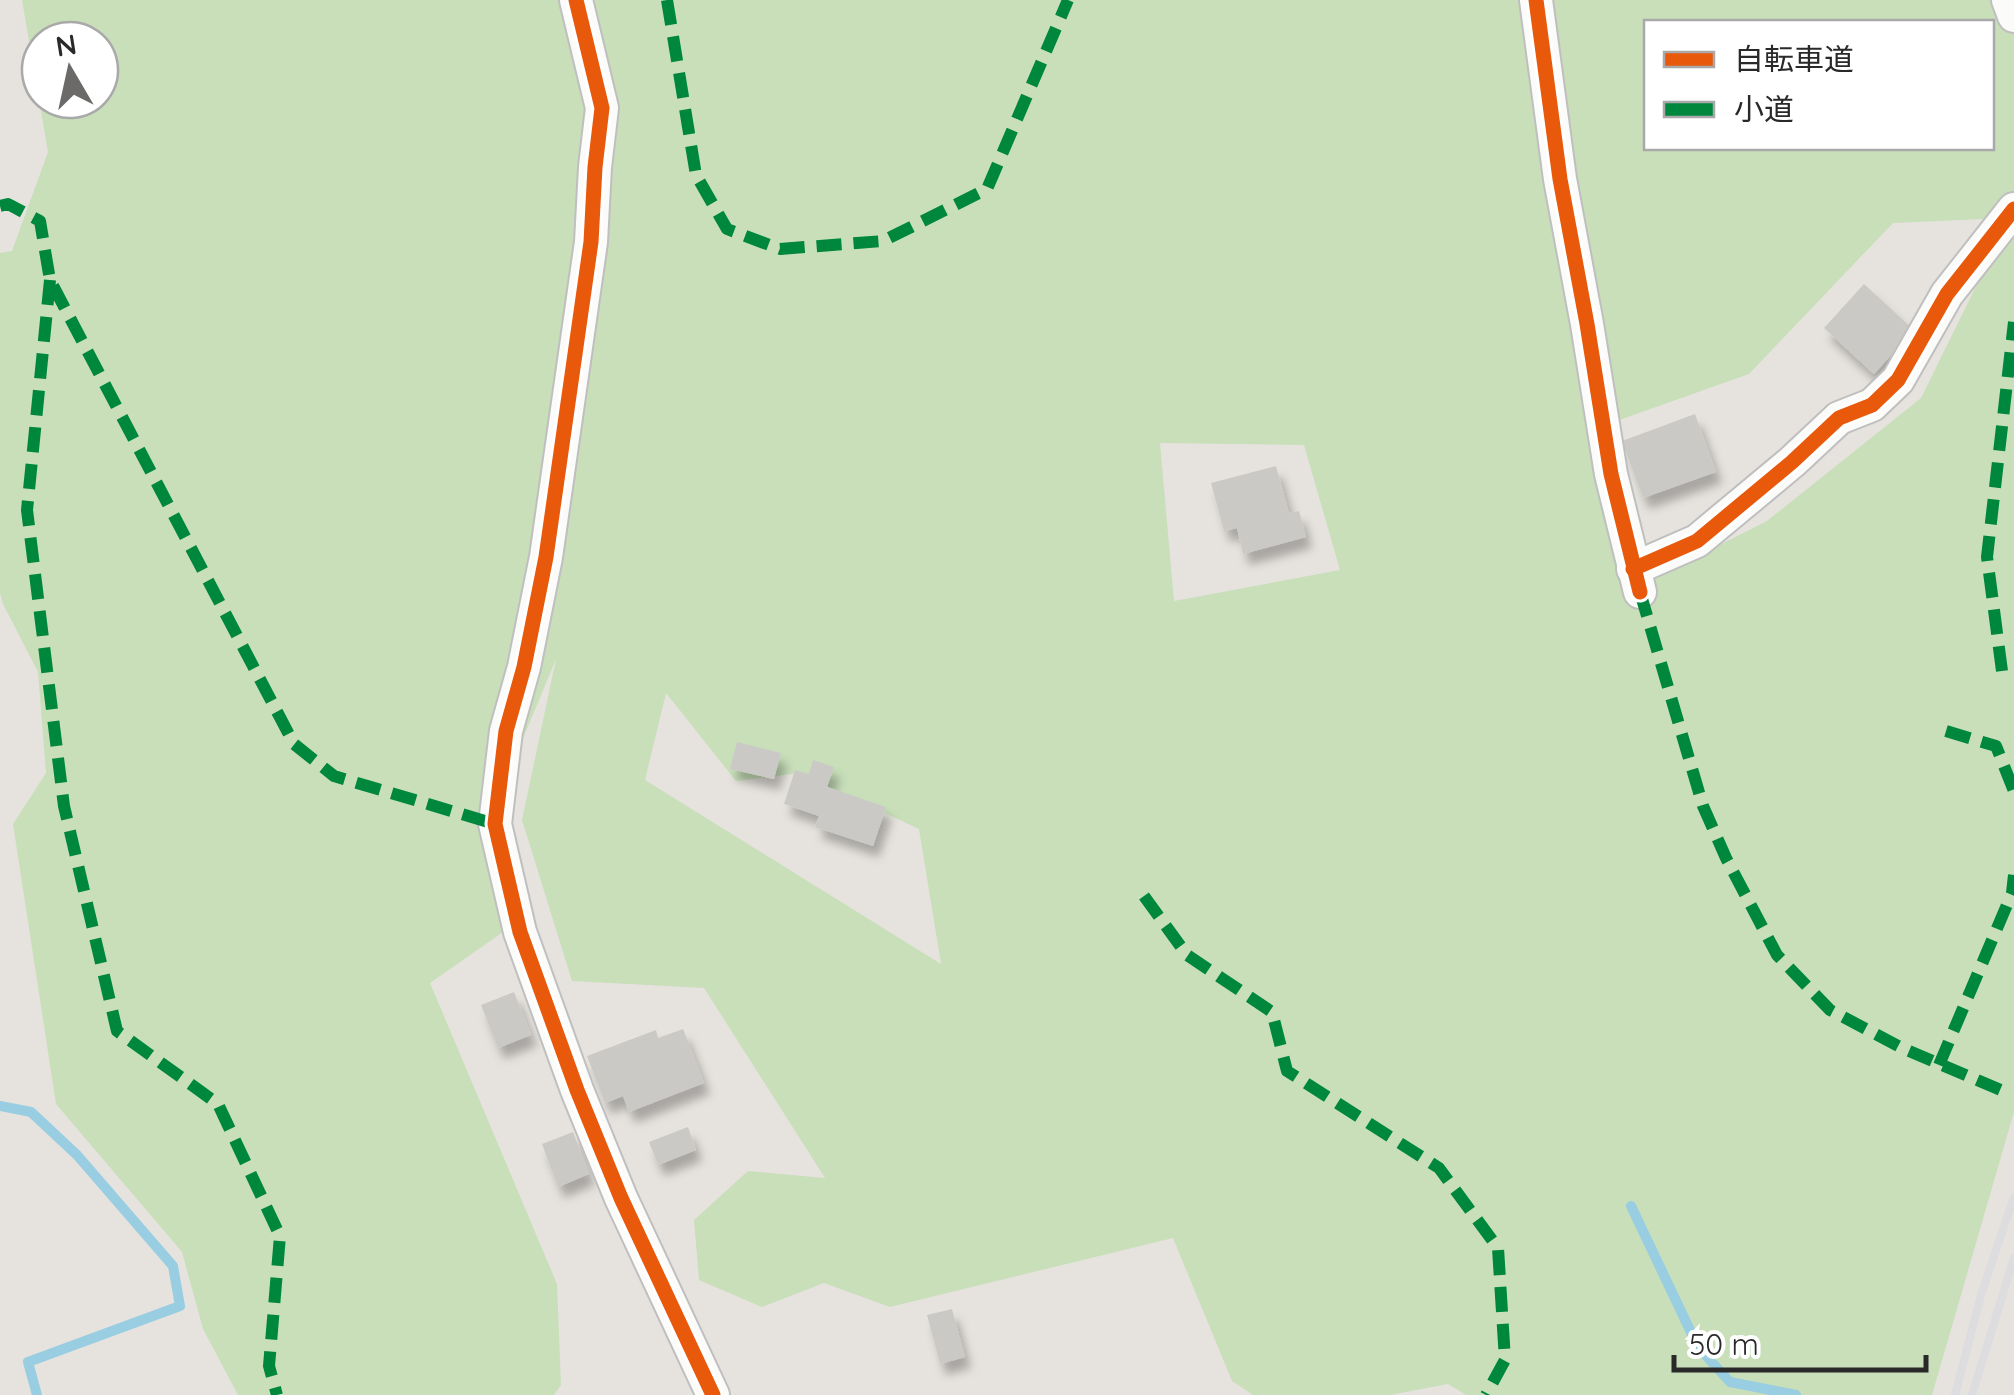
<svg xmlns="http://www.w3.org/2000/svg" width="2014" height="1395" font-family="Quicksand,'Noto Sans JP',sans-serif">
  <defs>
    <filter id="shadow"><feDropShadow dx="6" dy="11" stdDeviation="5" flood-color="#0004"/></filter>
  </defs>
  <rect width="100%" height="100%" fill="#e6e3de"/>
  <path fill="#c8dfba" fill-rule="evenodd" d="M22,0h1992v1112l-82,283h-466l-18,-11 -58,11h-137l-21,-14 -59,-143 -283,69 -66,-24 -62,24 -63,-27 -5,-60 54,-49 77,7 -121,-190 -132,-7 -50,-161 34,-161 -73,176 23,95 -76,53 127,301 4,101 -7,10h-316l-35,-66 -21,-77 -126,-148 -43,-280 33,-51 -8,-101 -35,-68 -3,-11v-340l12,-2 36,-99zM1646,22h346v126h-346zM40,40h60v60h-60zM1984,219l2,47 -65,132 -154,123 -115,58 -41,-156 138,-49 144,-151zM1160,443l144,2 36,125 -166,31zM666,693l70,88 63,-8 120,56 22,135 -296,-184z"/>
  <g fill="none" stroke-linecap="round" stroke-linejoin="round">
    <g stroke="#98cde2" stroke-width="10">
      <path d="M0,1106l31,6 46,43 96,111 7,40 -152,56 9,33"/>
      <path d="M1631,1206l67,141 32,35 66,13"/>
    </g>
  </g>
  <g fill="#cbc9c5" filter="url(#shadow)">
    <path d="M1864,284l50,46 -40,44 -50,-46z"/>
    <path d="M1695,414l21,58 -73,26 -21,-57z"/>
    <path d="M1276,466l13,47 10,-2 7,26 -63,17 -6,-26 -13,3 -13,-48z"/>
    <path d="M737,742l44,11 -7,26 -44,-10z"/>
    <path d="M813,760l21,7 -7,20 59,20 -13,39 -58,-19 4,-11 -35,-12 11,-34 14,4z"/>
    <path d="M514,992l17,43 -33,13 -17,-43z"/>
    <path d="M683,1029l21,54 -75,29 -6,-16 -18,7 -18,-47 69,-26 2,8z"/>
    <path d="M688,1127l8,23 -38,15 -9,-23z"/>
    <path d="M573,1132l16,42 -31,13 -16,-43z"/>
    <path d="M952,1309l13,48 -25,7 -13,-49z"/>
  </g>
  <g fill="none" stroke-linecap="round" stroke-linejoin="round">
    <g stroke="#c0bfbf" stroke-width="36">
      <g id="street">
        <path d="M576,0l26,108 -7,59 -4,75 -45,315 -22,110 -18,64 -11,93 25,108 57,158 44,108 92,197"/>
        <path d="M1536,0l24,179 27,145 24,150 29,118"/>
        <path d="M2008,0l6,16"/>
        <path d="M1633,569l64,-28 95,-79 47,-44 33,-13 26,-25 49,-86 67,-85"/>
      </g>
    </g>
    <use href="#street" stroke="#fbfbfa" stroke-width="32"/>
    <g stroke="#dddcde" stroke-width="8">
      <path d="M1955,1395l26,-100 33,-98"/>
      <path d="M1972,1395l42,-137"/>
    </g>
    <g stroke="#00873e" stroke-width="12" stroke-dasharray="25 12" stroke-linecap="butt">
      <path d="M667,0l29,175 31,54 53,20 103,-8 104,-52 81,-189"/>
      <path d="M0,206l8,-2 32,17 10,59 244,464 40,32 161,48"/>
      <path d="M50,280l-23,230 37,296 53,225 101,73 62,132 -11,130 8,29"/>
      <path d="M1640,592l63,214 23,52 51,97 53,55 72,38 101,43"/>
      <path d="M2002,671l-15,-114 27,-235"/>
      <path d="M1946,731l50,15 18,45"/>
      <path d="M1144,896l43,59 85,57 15,59 152,97 59,80 7,112 -19,35"/>
      <path d="M1939,1065l73,-172 2,-18"/>
    </g>
    <g stroke="#fff" stroke-width="21">
      <g id="cycleway">
        <path d="M576,0l26,108 -7,59 -4,75 -45,315 -22,110 -18,64 -11,93 25,108 57,158 44,108 92,197"/>
        <path d="M1536,0l24,179 27,145 24,150 29,118"/>
        <path d="M1633,569l64,-28 95,-79 47,-44 33,-13 26,-25 49,-86 67,-85"/>
      </g>
    </g>
    <use href="#cycleway" stroke="#e8590c" stroke-width="15"/>
  </g>
  <rect x="1644" y="20" width="350" height="130" fill="#ffffff" stroke="#a9a9a9" stroke-width="2.5"/>
  <rect x="1664" y="52" width="50" height="15" fill="#e8590c" stroke="#a9a9a9" stroke-width="2.5"/>
  <text x="1734" y="70" font-size="30" fill="#292929">自転車道</text>
  <rect x="1664" y="102" width="50" height="15" fill="#00873e" stroke="#a9a9a9" stroke-width="2.5"/>
  <text x="1734" y="120" font-size="30" fill="#292929">小道</text>
  <g transform="translate(70 70) rotate(351)"><circle r="48" fill="#ffffff" stroke="#a9a9a9" stroke-width="2.5"/>
  <path d="M0-8L18 38L0 25L-18 38Z" fill="#6b6a68"/>
  <text y="-15" font-size="28" font-weight="bold" text-anchor="middle" fill="#292929">N</text>
  </g>
  <path d="M1674 1355v15h252v-15" fill="none" stroke="#292929" stroke-width="5"/>
  <text x="1689" y="1355" font-size="30" fill="#292929" stroke="#ffffff" stroke-width="8" paint-order="stroke">50 m</text>
</svg>
